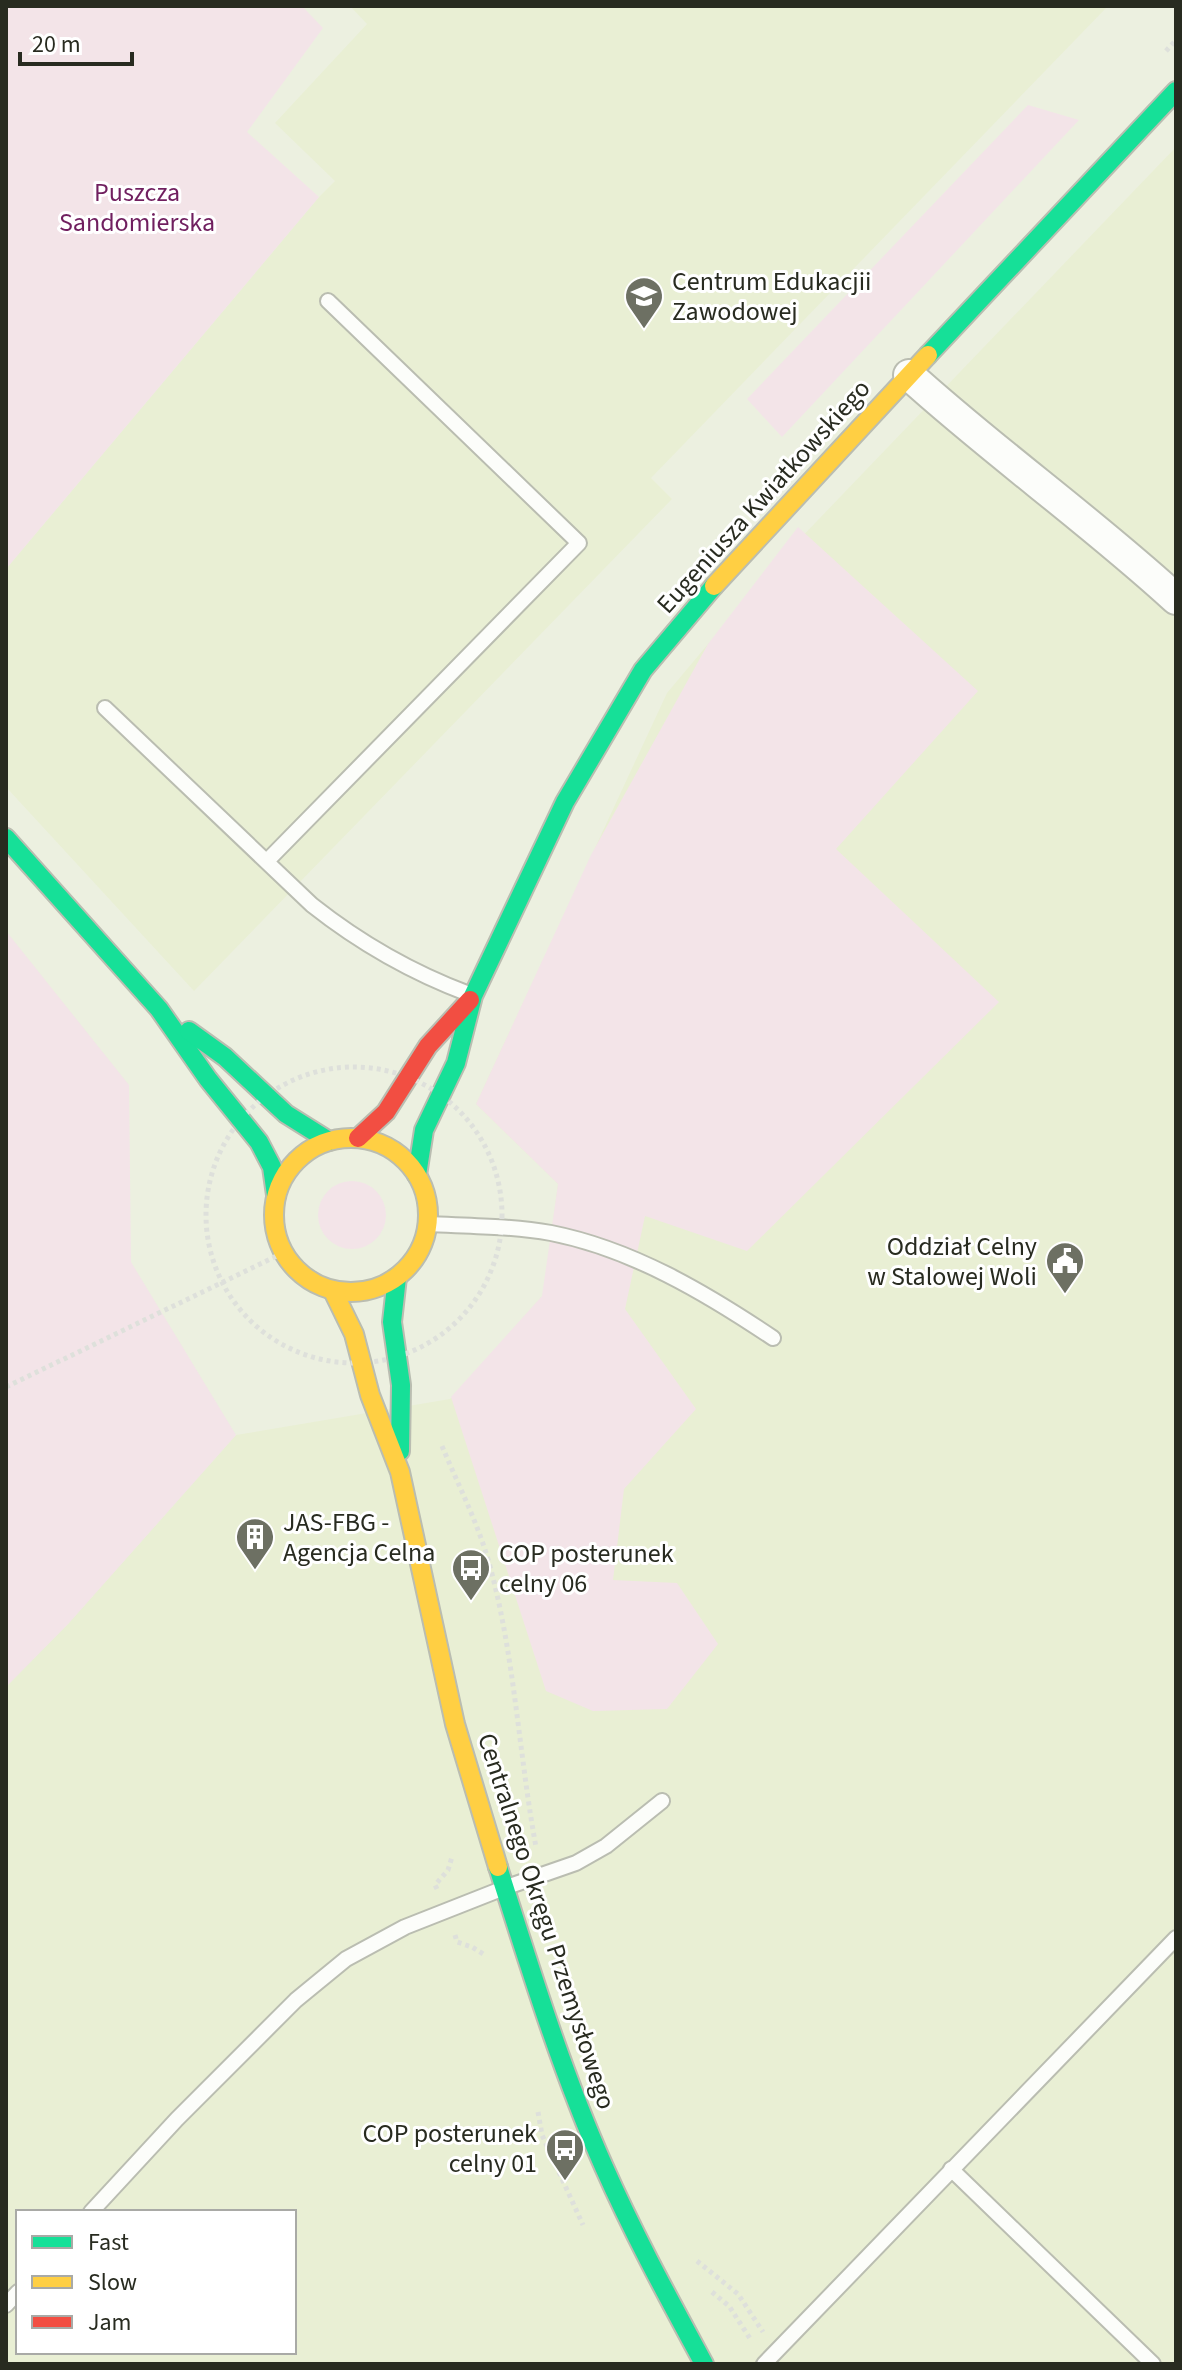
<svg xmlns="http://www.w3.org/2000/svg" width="1182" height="2370" font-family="'Source Sans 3',sans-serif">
  <rect width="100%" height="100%" fill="#ecf0e0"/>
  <g fill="#e9efd4" fill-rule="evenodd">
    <path d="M350,6h758l-457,472 21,21 -478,492 -188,-204v-218l313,-372 16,-16 -60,-58 92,-99z"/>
    <path d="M1176,147v2217h-1170v-677l63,-64 167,-188 214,-36 93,-104 15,-111 -82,-80 191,-411 103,-123zM18,2212h276v140h-276z"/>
  </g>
  <g fill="#f3e4e8">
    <path d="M6,6h296l21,22 -76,104 72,65 -313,372z"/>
    <path d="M1028,105l51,15 -297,317 -35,-38z"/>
    <path d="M798,527l180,164 -142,158 163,153 -252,249 -102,-35 -20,93 71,100 -72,80 -11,91 64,3 41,61 -51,65 -74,2 -47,-20 -95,-294 91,-101 16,-112 -82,-80 115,-249 117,-211z"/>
    <path d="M6,931l123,154 2,177 105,173 -167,188 -63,64z"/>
    <circle cx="352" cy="1215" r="34"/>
  </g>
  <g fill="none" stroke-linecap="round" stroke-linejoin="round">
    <g stroke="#babdb1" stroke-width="18">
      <g id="lane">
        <path d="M105,708l207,197c48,38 101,68 157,89"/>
        <path d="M267,861l312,-318 -251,-242"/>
        <path d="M428,1224c41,2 83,2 123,9 81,16 155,60 222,105"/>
        <path d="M951,2169l202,195"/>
        <path d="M91,2212l86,-93 119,-119 50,-41 59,-32 99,-39 72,-25 30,-17 56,-45"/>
        <path d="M6,2305l12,-13"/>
        <path d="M764,2364l412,-426"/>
      </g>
    </g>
    <g stroke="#babdb1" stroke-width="34">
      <path id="street" d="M909,375c86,78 181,145 267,224"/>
    </g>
    <g stroke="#babdb1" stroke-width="22">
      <g id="fast">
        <path d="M928,355l248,-264"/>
        <path d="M6,838l153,171 49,70 51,63 13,25 4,28"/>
        <path d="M189,1031l36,26 61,57 43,27"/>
        <path d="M417,1175l7,-45 32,-67 17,-67 92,-194 78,-132 71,-84"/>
        <path d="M397,1277l-5,45 9,63 -1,66"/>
        <path d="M498,1867c32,101 63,203 106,300 30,68 65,132 100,197"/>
      </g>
    </g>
    <g stroke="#babdb1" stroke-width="22">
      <g id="slow">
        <path d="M714,586l214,-231"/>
        <circle cx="351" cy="1215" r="77"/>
        <path d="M333,1291l21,43 16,61 30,77 55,252 43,143"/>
      </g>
    </g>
    <g stroke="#babdb1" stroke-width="22">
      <path id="jam" d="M358,1138l28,-26 42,-66 42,-46"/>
    </g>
    <g stroke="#dee0db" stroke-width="5" stroke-dasharray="4 4" stroke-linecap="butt">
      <path d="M1166,51l10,-11"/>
      <circle cx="354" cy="1215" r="148"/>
      <path d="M6,1387l277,-134"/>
      <path d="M442,1446c17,41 38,81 49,124 24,91 28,185 45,277"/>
      <path d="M437,1889l-2,-4 13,-15 4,-13"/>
      <path d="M455,1935l2,7 15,5 13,8"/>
      <path d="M538,2112l4,23 41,90"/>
      <path d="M697,2261l41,33 25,38"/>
      <path d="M712,2292l17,14 22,34"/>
    </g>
    <use href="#lane" stroke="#fcfdfa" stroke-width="14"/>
    <use href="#street" stroke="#fcfdfa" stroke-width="30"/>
    <use href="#fast" stroke="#16e098" stroke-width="18"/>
    <use href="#slow" stroke="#ffcf43" stroke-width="18"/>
    <use href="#jam" stroke="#f24e42" stroke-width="18"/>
  </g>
  <defs>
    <g id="school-pin" transform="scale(2)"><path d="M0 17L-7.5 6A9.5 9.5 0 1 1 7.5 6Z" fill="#6d7063" stroke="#fff"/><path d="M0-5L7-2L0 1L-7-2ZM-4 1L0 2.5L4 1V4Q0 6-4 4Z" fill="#fff"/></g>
    <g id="civic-pin" transform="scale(2)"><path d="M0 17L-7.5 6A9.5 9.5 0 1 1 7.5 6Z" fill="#6d7063" stroke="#fff"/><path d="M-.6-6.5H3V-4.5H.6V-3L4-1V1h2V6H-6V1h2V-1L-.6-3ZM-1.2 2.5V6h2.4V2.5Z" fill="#fff"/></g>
    <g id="building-pin" transform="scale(2)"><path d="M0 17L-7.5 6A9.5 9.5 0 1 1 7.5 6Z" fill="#6d7063" stroke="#fff"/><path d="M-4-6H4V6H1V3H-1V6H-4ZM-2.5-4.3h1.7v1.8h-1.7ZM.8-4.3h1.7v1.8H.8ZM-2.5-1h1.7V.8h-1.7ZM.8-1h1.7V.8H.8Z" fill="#fff"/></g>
    <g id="bus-pin" transform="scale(2)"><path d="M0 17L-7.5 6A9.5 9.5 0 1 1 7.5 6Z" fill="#6d7063" stroke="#fff"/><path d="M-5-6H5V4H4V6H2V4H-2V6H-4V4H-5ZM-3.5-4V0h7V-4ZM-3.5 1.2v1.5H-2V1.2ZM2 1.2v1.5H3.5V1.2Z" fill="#fff"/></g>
  </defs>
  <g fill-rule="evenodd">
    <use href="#school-pin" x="644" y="296"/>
    <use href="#civic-pin" x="1065" y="1261"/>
    <use href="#building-pin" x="255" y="1537"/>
    <use href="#bus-pin" x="471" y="1568"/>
    <use href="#bus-pin" x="565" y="2148"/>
  </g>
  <g text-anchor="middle" stroke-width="6" stroke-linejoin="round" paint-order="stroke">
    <g font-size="26" fill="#701f5f" stroke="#fff">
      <text x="137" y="201">Puszcza<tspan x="137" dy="30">Sandomierska</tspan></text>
    </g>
    <g font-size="26" fill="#282b20" stroke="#fff" text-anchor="start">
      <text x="672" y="290">Centrum Edukacjii<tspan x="672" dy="30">Zawodowej</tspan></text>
      <text x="1037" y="1255" text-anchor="end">Oddział Celny<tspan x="1037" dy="30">w Stalowej Woli</tspan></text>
      <text x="283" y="1531">JAS-FBG -<tspan x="283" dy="30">Agencja Celna</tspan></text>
      <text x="499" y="1562">COP posterunek<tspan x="499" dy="30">celny 06</tspan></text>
      <text x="537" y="2142" text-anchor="end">COP posterunek<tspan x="537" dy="30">celny 01</tspan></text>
    </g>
    <g font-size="26" fill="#282b20" stroke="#fff">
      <text transform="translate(763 496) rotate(-48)" y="9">Eugeniusza Kwiatkowskiego</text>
      <text transform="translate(547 1921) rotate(72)" y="9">Centralnego Okręgu Przemysłowego</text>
    </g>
  </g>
  <rect width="1182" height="2370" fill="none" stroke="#282b20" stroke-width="16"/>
  <rect x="16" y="2210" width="280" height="144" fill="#ffffff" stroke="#a9aaa6" stroke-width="2"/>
  <rect x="32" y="2236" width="40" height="12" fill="#16e098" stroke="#a9aaa6" stroke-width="2"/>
  <text x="88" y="2250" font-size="24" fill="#282b20">Fast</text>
  <rect x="32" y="2276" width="40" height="12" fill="#ffcf43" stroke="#a9aaa6" stroke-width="2"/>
  <text x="88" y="2290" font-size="24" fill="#282b20">Slow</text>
  <rect x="32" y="2316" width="40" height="12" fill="#f24e42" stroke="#a9aaa6" stroke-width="2"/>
  <text x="88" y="2330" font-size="24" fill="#282b20">Jam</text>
  <path d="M20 52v12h112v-12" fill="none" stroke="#282b20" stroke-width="4"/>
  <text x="32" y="52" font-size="24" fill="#282b20" stroke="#ffffff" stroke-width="6" paint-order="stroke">20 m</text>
</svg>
